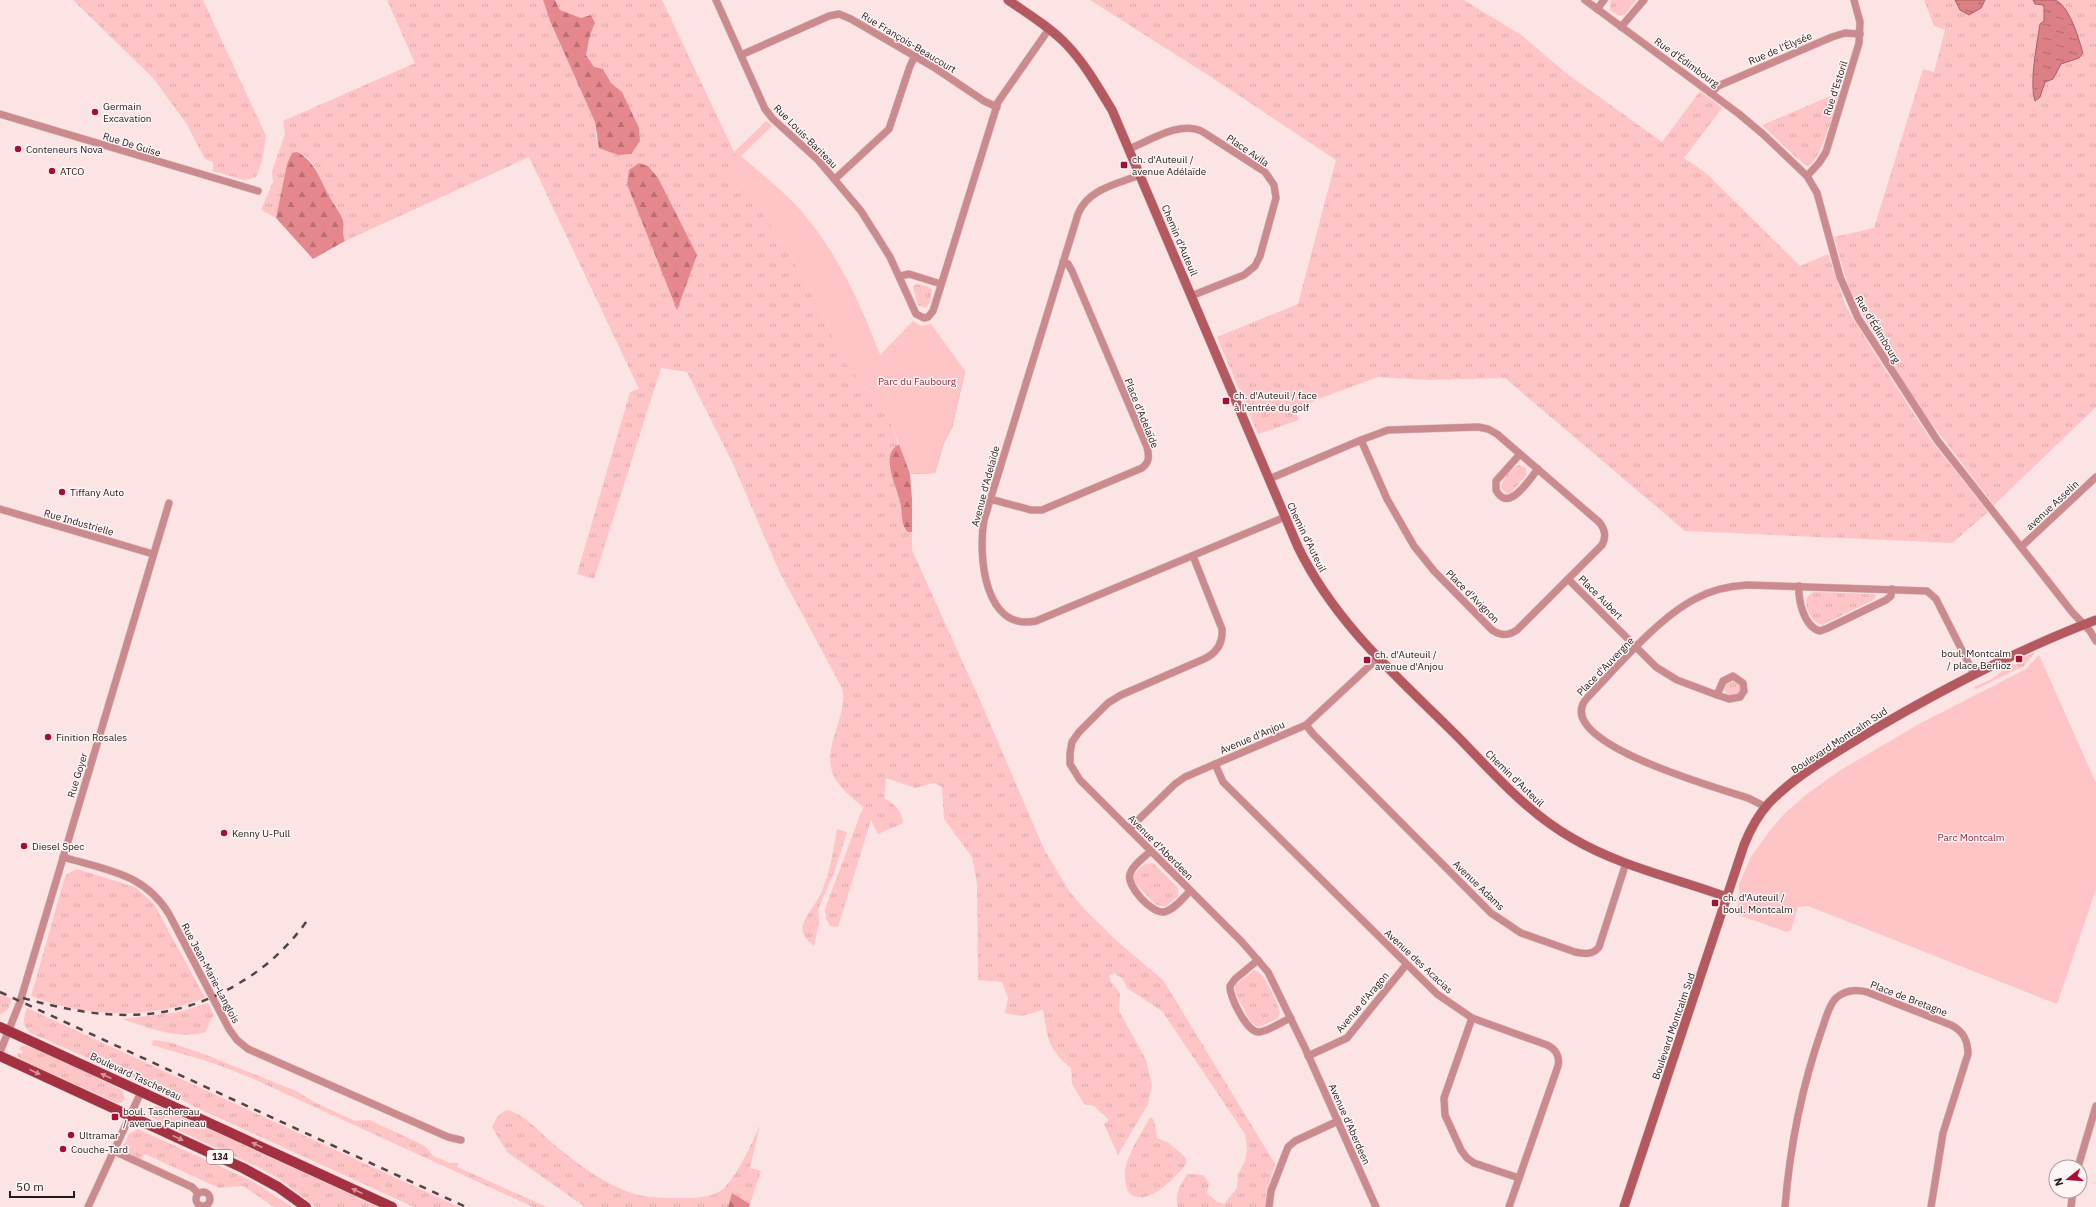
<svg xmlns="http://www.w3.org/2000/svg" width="2096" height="1207" font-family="'IBM Plex Sans',sans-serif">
  <defs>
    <pattern id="grass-tufts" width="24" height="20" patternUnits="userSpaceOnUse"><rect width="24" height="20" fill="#fec4c6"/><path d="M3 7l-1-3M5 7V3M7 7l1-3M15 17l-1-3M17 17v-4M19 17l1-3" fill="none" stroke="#d9a8aa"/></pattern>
    <pattern id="forest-firs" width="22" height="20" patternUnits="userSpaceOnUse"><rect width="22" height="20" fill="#e5888e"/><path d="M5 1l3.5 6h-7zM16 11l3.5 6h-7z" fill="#b96e73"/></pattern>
    <pattern id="water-ripples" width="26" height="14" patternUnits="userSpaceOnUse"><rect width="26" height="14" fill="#dd8086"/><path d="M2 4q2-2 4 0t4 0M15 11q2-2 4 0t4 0" fill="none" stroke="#b3686d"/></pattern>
  </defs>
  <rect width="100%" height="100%" fill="#fce4e4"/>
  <g fill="url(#grass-tufts)">
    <path d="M73,0h130l63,136 -4,25 -6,16 -11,3 -32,-9v-9l-8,-3 -19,-36 -33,-45z"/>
    <path d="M387,0h156l7,21 45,101 1,18 26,-48 -11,-9 -8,-14 -9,-1 -8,-13 4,-20 5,-12 -4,-7 -10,2 -21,-8 -5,-10h107l73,154v27l6,3 17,21 48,76 39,81 45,58 8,24 -9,22 11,36 4,26 4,4h4v18l70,155 62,144 25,42 17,20 32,31 45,38 112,184 -9,29 -1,14h-87c-4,-13 3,-23 9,-33l16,1 6,8 -2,10 10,9 7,2 13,-16 1,-14 7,-13 2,-11 -2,-16 -83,-123 -35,-23 -4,-9 -9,-6 -5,3 2,6 9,11 -1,18 27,49 6,25 -4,19 -30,51 -14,-31 5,-4 -15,-14 -10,-2 -12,-20 -1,-16c-24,-20 -23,-29 -28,-58l-22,6 -16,-3 3,-15 -6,-16 -24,-2 -1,-96 -5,-27 -28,-38 -2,-32 -8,-4 -19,5 -29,-10 -2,20c11,6 18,13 19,25l-25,11 -7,-14 -33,107 -8,-1 -4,-7 -1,-10 38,-102c-33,-27 -40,-38 -26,-80 4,-13 8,-24 5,-39l-62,-115 -46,-107 -47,-94 -26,-4 -67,211 -17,-5 53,-182 9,-3 -110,-232 -184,84c-4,-8 0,-14 -2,-22 -4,-8 -11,-16 -15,-24 -7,-14 -16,-47 -36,-41l-5,10 -11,54 -15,-8 12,-28 -1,-11 13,-37 -2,-13 132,-58z"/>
    <path d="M1090,0h374l57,35 45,38 96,69 38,-51 22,17 -38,50 22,15 94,93 28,-12 18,53 24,39 60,93 58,73 -36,31 -267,-12 -180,-153 -76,2 -51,-3 -60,22 -23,12 4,9 -41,14 -41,-97 81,-33 38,-144 -122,-81z"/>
    <path d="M1611,0h25l-11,14 -6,2 -9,-6z"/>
    <path d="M1924,0h172v407l-102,98 -73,-95 -56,-91 -16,-30 -15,-52 40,-9 49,-159 11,3 11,-42 -11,-4z"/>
    <path d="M1840,92c-6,16 -18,67 -32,74l-8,-5 -38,-36z"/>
    <path d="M916,284l11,2 5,4 -2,12 -4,6 -8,-3 -5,-18z"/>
    <path d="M1519,465l7,3v7l-14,17 -5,2 -6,-6c0,-8 11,-21 18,-23z"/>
    <path d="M1813,592l61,2 2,2 -3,4 -51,25c-11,-3 -18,-18 -15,-28z"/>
    <path d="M2035,652l-11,14 -48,23 -2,-2 18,-8 20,-16 2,2 9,-4 -1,-3z"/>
    <circle cx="1732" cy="688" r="8"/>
    <path d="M837,829l10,3 -12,38 -17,40 1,12 -5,24c-6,-5 -14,-12 -11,-21 3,-10 12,-20 17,-30 10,-21 13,-43 17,-66z"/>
    <path d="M1153,863l25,25v8l-12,10 -10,-1 -22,-23v-8l11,-10z"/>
    <path d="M77,869l58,18 19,17 51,94c-54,21 -121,20 -174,-2l33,-116 3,-6z"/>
    <path d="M1254,970c11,2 23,32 26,43l-3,6 -19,8 -8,-6 -16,-31 2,-6z"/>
    <path d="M0,994l12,5 -4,10 -8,6z"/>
    <path d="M208,1003l6,13 -3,3 -5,13c-28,8 -57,-4 -84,-13l57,-7z"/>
    <path d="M27,1008l432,199h-45l-219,-100 -33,-18 1,-4 -6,-1 -4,3 -122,-54c-9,-7 -8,-15 -4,-25z"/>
    <path d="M153,1040l16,2 32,11 95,38 18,11 41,19 14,-1 48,22 9,5 7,9 17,7h8l-1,4 90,40h-14l-284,-130 -36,-14 -61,-18z"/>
    <path d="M21,1046c11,-3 86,37 101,44l3,9 -4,4h-4l-97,-44 -3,-4 1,-2 3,1 2,-3 -4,-2z"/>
    <path d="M155,1106l8,2 215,99h-62l-35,-27 -19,-11 -110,-51 -3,-6z"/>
    <path d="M506,1110c20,4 36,25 51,37 24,19 51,40 81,48 15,3 31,3 46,3 14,0 32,-1 42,-12 15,-18 25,-41 34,-61l-10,43 11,3 -11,33 -18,-11 -4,14h-143l-78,-55 -15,-25 5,-10z"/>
    <path d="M1150,1117l4,3 3,18 12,5 17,15v6c-10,13 -38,43 -56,30 -4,-4 -6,-17 -5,-24 3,-18 17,-37 25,-53z"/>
    <path d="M138,1129l114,52 40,26h-18l-31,-21 -24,2 -74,-34 -4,5 -19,-9 7,-16z"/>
  </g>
  <g fill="url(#forest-firs)">
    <path d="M543,0h12l5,10 21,8 10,-3 4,8 -5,12 -4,20 8,12 9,2 8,14 11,9 17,36 1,13 -9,13 -13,1 -19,-7 -4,-26 -45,-101z"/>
    <path d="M297,152c18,9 23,27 32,44 4,8 11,16 14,24 2,7 -2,13 2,21l-32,18 -37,-41 11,-54 5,-11z"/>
    <path d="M639,163l9,3 10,12 39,77 -20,55 -50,-126 2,-14z"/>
    <path d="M965,371l-13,57 -8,14 -9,31 -25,1 2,25v33h-4c-8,-7 -5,-19 -8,-30 -3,-16 -23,-50 2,-59z"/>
    <path d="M732,1193l18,11 -1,3h-21z"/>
  </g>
  <g fill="#fec4c6">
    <path d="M766,121l6,5 -31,30c15,13 31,26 46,40 44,43 71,101 93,159l33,-34 8,5 10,-2 34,47 -13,57 -8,14 -9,31 -25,1 -20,-54 -45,-58 -39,-81 -48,-76 -17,-21 -6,-3 -6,-10 6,-17 -1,-2z"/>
    <path d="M2039,655l57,128v106l-39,115 -249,-98 -10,1 -7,23 -4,2 -55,-19 3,-1 4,-10 -3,-1 3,-8v-9l12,-27 20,-28 15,-17 21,-18 32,-23 80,-47 107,-55z"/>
  </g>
  <g fill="url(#water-ripples)" stroke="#a56166">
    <path d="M1955,0h30l-4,8 -12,7 -9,-5z"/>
    <path d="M2033,0c6,0 16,0 22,0 15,6 24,40 28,53l-4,5 -18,6 -8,15 -8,3 -5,15 -5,4c-6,-18 2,-57 5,-77l4,-3v-16l-9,-1z"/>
  </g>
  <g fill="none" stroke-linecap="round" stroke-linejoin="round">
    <g stroke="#d5c0c0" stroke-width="8">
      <g id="street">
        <path d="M716,0l49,109 8,10 45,41 43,51 29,46 26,57 8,4 4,-1 5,-6 65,-209 51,-73"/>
        <path d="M1585,0l154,114 25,21 43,41 10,17 23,84 18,41 79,122 135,172 18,19 6,10"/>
        <path d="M1597,9l7,-9"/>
        <path d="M1621,27l23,-27"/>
        <path d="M741,55l88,-39 10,-2 12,5 84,49 49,33 13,6"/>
        <path d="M1711,93l7,-7 114,-49 13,-4 15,1"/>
        <path d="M0,114l258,77"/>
        <path d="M1129,149c22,-9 51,-29 74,-17l62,40 9,13 2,13 -16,58 -5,10 -11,9 -53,21"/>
        <path d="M1140,175c-23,9 -52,14 -62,39l-94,306c-6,35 0,112 52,101l249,-104"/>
        <path d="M1807,176l12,-13 7,-11 33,-109 1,-21 -6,-22"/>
        <path d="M835,179l54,-50 21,-63 5,-10"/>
        <path d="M900,276l9,-2 32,10"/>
        <path d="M1478,427l10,2 9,5 102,88c6,7 8,14 3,23l-85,85c-9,6 -16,6 -25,0l-58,-59 -20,-25 -27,-47 -26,-59 27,-10z"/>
        <path d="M1520,454l-24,27v9c12,24 33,-10 42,-21"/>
        <path d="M1269,479l92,-39"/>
        <path d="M990,499l41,11h11l100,-42c8,-6 7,-13 5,-21l-75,-176 -4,-7 -5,-2"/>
        <path d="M0,509l153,45"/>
        <path d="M2021,547l75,-70"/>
        <path d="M1193,556l29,73c1,14 -5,24 -18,30l-83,36 -13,8 -29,29 -7,10 -2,11v11l10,16 162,162 26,30 37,76 71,159"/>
        <path d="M1568,579l88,88 21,13 40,15"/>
        <path d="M1799,586c-1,14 5,41 21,45l8,-3 58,-28 5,-4 1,-7"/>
        <path d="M1733,676l10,7 1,8 -4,6 -11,2 -12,-4 6,-14z"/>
        <path d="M1306,725l7,9 178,179 30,20 54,19c9,2 18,3 24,-5l27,-84"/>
        <path d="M1215,764l8,18 214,212 35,24 75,27c9,4 13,12 11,21l-49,141"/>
        <path d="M1766,807l-18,-9c-26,-9 -200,-56 -161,-100 30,-31 71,-80 108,-99 16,-9 34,-13 52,-14l180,6 9,8 38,75"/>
        <path d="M1129,829l46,-45 10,-7 121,-52 72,-67"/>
        <path d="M1151,851c-7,6 -19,15 -21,23 -4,12 22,40 34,38 10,-2 19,-14 26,-21"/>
        <path d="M63,857c43,13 81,16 106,57l60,115 8,11 11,9 200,88 13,3"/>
        <path d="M1258,960l-23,19 -5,7c-1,10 17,47 29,46 10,-1 22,-10 32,-14"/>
        <path d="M1472,1018l-28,80 1,17 16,35 6,8 7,5 45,15"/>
        <path d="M0,1052l20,-50 149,-499"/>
        <path d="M1308,1056l39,-18 59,-73"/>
        <path d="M114,1151l78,36 6,6"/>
        <path d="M2078,1167l18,-61"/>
        <circle cx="203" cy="1199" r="7"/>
        <path d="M88,1207l53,-115"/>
        <path d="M1269,1207l2,-16 17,-44 7,-6 43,-20"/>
        <path d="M1785,1207c5,-61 17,-121 37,-178 4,-10 6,-23 14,-31 9,-8 20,-9 31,-6l84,33c12,6 17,15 17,29l-25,79 -12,74"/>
        <path d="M2071,1207l2,-16"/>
      </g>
    </g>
    <g stroke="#d5c0c0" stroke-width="10">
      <g id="secondary">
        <path d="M1008,0c20,14 42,27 59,45 18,19 31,42 45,65l186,437c38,78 101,131 161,191 35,36 69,75 113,100 47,28 103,40 155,59"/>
        <path d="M1624,1207l120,-362c6,-15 14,-30 25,-42 26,-27 61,-47 94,-67 74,-44 151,-85 233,-116"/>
      </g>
    </g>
    <g stroke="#d5c0c0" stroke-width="11">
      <g id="primary">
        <path d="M0,1027l392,180"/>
        <path d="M0,1056l243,112 35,19 28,20"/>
      </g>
    </g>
    <use href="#street" stroke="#cb8b8e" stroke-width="7"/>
    <use href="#secondary" stroke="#b55961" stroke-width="9"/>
    <use href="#primary" stroke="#a33142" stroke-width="10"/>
    <g stroke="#504545" stroke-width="2.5" stroke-dasharray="7 7" stroke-linecap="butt">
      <path d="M0,992l466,215"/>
      <path d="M23,998c78,22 147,28 218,-16 27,-16 50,-38 68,-64"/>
    </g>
  </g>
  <defs><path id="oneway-solid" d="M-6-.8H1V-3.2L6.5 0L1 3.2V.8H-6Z"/></defs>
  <g fill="#d1939c">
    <use href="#oneway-solid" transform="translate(35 1072) rotate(25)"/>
    <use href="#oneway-solid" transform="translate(106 1076) rotate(-155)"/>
    <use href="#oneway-solid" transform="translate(178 1138) rotate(25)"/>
    <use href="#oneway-solid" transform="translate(257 1145) rotate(-155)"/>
    <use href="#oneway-solid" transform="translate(357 1191) rotate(-155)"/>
  </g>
  <g fill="#a70d35" stroke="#fff5f5" stroke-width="1.5">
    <circle cx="95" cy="112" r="4"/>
    <circle cx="18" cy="149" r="4"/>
    <rect x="1120" y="161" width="8" height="8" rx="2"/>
    <circle cx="52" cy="171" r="4"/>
    <rect x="1222" y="397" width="8" height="8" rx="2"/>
    <circle cx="62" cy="492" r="4"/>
    <rect x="2015" y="655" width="8" height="8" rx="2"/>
    <rect x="1363" y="656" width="8" height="8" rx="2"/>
    <circle cx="48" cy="737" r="4"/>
    <circle cx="224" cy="833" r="4"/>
    <circle cx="24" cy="846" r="4"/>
    <rect x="1711" y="899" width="8" height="8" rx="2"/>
    <rect x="111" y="1113" width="8" height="8" rx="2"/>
    <circle cx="71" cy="1135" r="4"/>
    <circle cx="63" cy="1149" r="4"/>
  </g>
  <g text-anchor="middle" stroke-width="3" stroke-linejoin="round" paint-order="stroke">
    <rect fill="#fff5f5" stroke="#645c5c" stroke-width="1" x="207" y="1150" width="26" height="14" rx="3"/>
    <g font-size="9" font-weight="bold" fill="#221a1a">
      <text x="220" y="1160">134</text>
    </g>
    <g font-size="10" fill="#221a1a" stroke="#fff5f5">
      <text transform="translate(909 42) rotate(31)" y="4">Rue François-Beaucourt</text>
      <text transform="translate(1780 48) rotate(-23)" y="4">Rue de l'Élysée</text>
      <text transform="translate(1687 62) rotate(36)" y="4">Rue d'Édimbourg</text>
      <text transform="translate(1835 88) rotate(-72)" y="4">Rue d'Estoril</text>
      <text transform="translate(806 136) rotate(45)" y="4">Rue Louis-Bariteau</text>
      <text transform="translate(132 144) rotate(17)" y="4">Rue De Guise</text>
      <text transform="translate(1248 150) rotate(34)" y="4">Place Avila</text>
      <text transform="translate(1180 240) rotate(67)" y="4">Chemin d'Auteuil</text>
      <text transform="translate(1878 329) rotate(59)" y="4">Rue d'Édimbourg</text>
      <text transform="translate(1142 413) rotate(68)" y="4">Place d'Adelaïde</text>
      <text transform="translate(985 486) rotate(-75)" y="4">Avenue d'Adelaïde</text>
      <text transform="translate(2052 505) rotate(-43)" y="4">avenue Asselin</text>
      <text transform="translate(79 522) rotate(16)" y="4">Rue Industrielle</text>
      <text transform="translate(1307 537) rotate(64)" y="4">Chemin d'Auteuil</text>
      <text transform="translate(1473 596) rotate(45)" y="4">Place d'Avignon</text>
      <text transform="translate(1601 597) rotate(45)" y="4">Place Aubert</text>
      <text transform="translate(1605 666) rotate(-46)" y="4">Place d'Auvergne</text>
      <text transform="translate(1252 737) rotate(-23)" y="4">Avenue d'Anjou</text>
      <text transform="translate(1839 740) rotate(-33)" y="4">Boulevard Montcalm Sud</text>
      <text transform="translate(77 775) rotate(-73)" y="4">Rue Goyer</text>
      <text transform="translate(1515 778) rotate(44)" y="4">Chemin d'Auteuil</text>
      <text transform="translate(1161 847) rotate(45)" y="4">Avenue d'Aberdeen</text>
      <text transform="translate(1479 885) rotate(44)" y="4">Avenue Adams</text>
      <text transform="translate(1419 961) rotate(43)" y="4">Avenue des Acacias</text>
      <text transform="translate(211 973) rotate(62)" y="4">Rue Jean-Marie-Langlois</text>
      <text transform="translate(1909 998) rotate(21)" y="4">Place de Bretagne</text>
      <text transform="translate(1362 1002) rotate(-50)" y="4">Avenue d'Aragon</text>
      <text transform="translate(1673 1026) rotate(-71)" y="4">Boulevard Montcalm Sud</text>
      <text transform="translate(136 1076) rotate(25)" y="4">Boulevard Taschereau</text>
      <text transform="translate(1350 1124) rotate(66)" y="4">Avenue d'Aberdeen</text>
    </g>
    <g font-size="10" fill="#221a1a" stroke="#fff5f5" text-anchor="start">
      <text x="103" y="110">Germain<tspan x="103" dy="12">Excavation</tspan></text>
      <text x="26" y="153">Conteneurs Nova</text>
      <text x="1132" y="163">ch. d'Auteuil /<tspan x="1132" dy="12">avenue Adélaïde</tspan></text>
      <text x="60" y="175">ATCO</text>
      <text x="1234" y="399">ch. d'Auteuil / face<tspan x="1234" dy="12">à l'entrée du golf</tspan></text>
      <text x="70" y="496">Tiffany Auto</text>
      <text x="2011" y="657" text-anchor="end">boul. Montcalm<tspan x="2011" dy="12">/ place Berlioz</tspan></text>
      <text x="1375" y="658">ch. d'Auteuil /<tspan x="1375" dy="12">avenue d'Anjou</tspan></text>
      <text x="56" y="741">Finition Rosales</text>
      <text x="232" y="837">Kenny U-Pull</text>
      <text x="32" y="850">Diesel Spec</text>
      <text x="1723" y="901">ch. d'Auteuil /<tspan x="1723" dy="12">boul. Montcalm</tspan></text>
      <text x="123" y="1115">boul. Taschereau<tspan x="123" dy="12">/ avenue Papineau</tspan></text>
      <text x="79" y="1139">Ultramar</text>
      <text x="71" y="1153">Couche-Tard</text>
    </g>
    <g font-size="10" fill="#922436" stroke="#fff5f5">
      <text x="917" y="385">Parc du Faubourg</text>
      <text x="1971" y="841">Parc Montcalm</text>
    </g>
  </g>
  <g transform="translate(2068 1179) rotate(253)"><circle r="19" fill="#fff5f5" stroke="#a79d9d"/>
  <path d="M0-3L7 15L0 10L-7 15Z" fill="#a70d35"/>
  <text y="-6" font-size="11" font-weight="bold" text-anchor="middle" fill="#221a1a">N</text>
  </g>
  <path d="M10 1191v6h64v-6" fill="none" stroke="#221a1a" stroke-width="2"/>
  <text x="16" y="1191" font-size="12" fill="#221a1a" stroke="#fff5f5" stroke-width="3" paint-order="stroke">50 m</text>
</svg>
